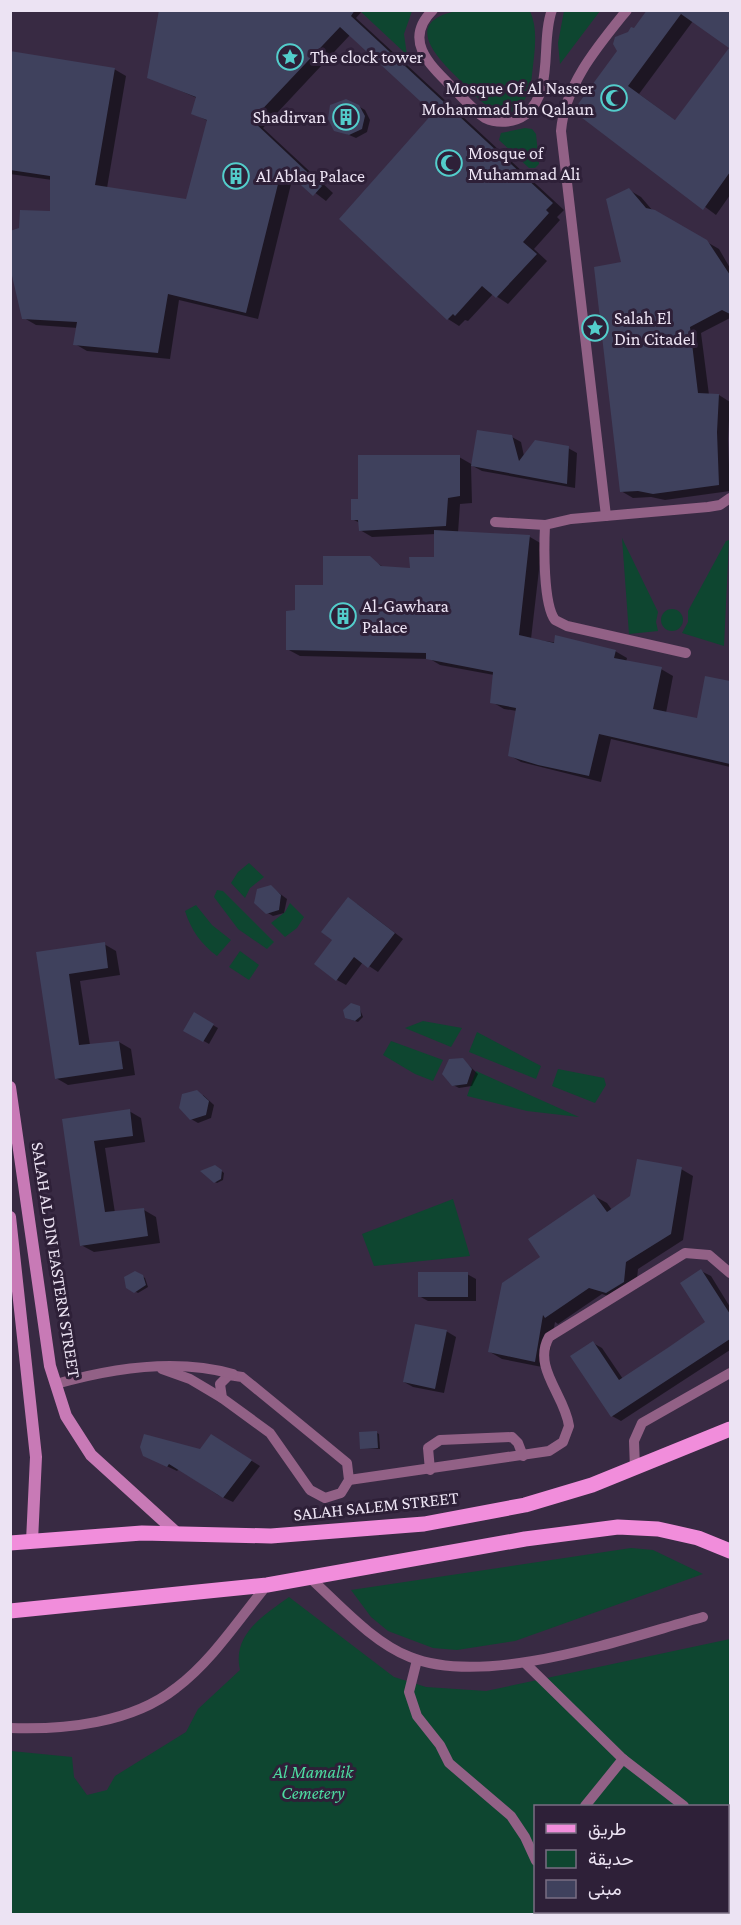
<svg xmlns="http://www.w3.org/2000/svg" width="741" height="1925" font-family="'Crimson Pro',Vazirmatn,serif">
  <rect width="100%" height="100%" fill="#382a43"/>
  <g fill="#0e4630" fill-rule="evenodd">
    <path d="M360,11h52l-8,23 3,21z"/>
    <path d="M457,11h73c9,20 4,43 2,64 -2,22 -16,51 -43,32 -10,-6 -18,-17 -27,-25 -22,-21 -63,-60 -5,-71z"/>
    <path d="M564,11h36l-40,53 -2,-21z"/>
    <path d="M525,128l7,1 4,5 3,30 -4,4h-6l-30,-28 2,-7z"/>
    <path d="M622,538l36,74 -2,10 2,9 -29,3z"/>
    <path d="M729,540l-5,106 -42,-13 6,-11v-11l38,-70z"/>
    <circle cx="672" cy="620" r="11"/>
    <path d="M249,863l15,14 -14,11 -5,10 -14,-15 7,-11z"/>
    <path d="M217,890l6,1 51,51 -7,7 -29,-20 -24,-32z"/>
    <path d="M290,903l14,14 -7,11 -12,9 -14,-14 14,-11z"/>
    <path d="M196,905l16,20 19,15 -14,16c-16,-12 -26,-26 -32,-45z"/>
    <path d="M240,951l19,14 -10,15 -20,-13z"/>
    <path d="M423,1021l39,7 -11,19 -46,-19z"/>
    <path d="M477,1032l64,34 -5,13 -67,-27z"/>
    <path d="M391,1041l52,19 -10,21 -18,-7 -32,-19z"/>
    <path d="M558,1069l46,9 2,7 -11,18 -43,-17z"/>
    <path d="M476,1071l103,46 -52,-6 -60,-15z"/>
    <path d="M453,1199l17,57 -96,10 -12,-32z"/>
    <path d="M631,1548l22,2 50,24 -188,67 -58,9 -24,-2 -45,-17 -17,-14 -20,-27z"/>
    <path d="M289,1597l105,80 32,10 60,4 244,-52v275h-719v-163l61,6 2,20 13,18 20,-5 8,-14 71,-44 12,-23 42,-39c-8,-36 23,-54 49,-73zM536,1806h192v106h-192z"/>
  </g>
  <g fill="#0007">
    <path d="M161,10h202l-7,8 208,192 -7,7 3,3 -26,29 13,12 -39,43 -15,-10 -25,27 -3,-1 -6,6 -11,-7 -13,-206 -85,-78 -87,93 70,65 -7,8 -33,-25 -35,143 -79,-19 -9,59 -83,-8 -12,-7 3,-16 -42,-3 -12,-7 -4,-88 31,-17 1,-33 -42,-6v-122l104,17 12,7 -19,112 80,13 21,-80 -16,-8 5,-15 -48,-21z"/>
    <path d="M649,10h81v37l-37,-26 -54,73 37,27 54,-72v146l-14,20 -141,-105z"/>
    <path d="M358,106l7,4 5,10 -3,12 -11,6 -21,-9z"/>
    <path d="M629,190l12,7 12,14 66,38 11,19v50l-29,15 8,62h10l11,7 -2,37 2,52 -65,9 -14,-3 -18,1 -12,-7 1,-227z"/>
    <path d="M512,437l9,5 3,14 44,-8 9,5 -2,35 -93,-17 -11,-6 1,38 -12,1 -2,29 72,4 12,7 -11,95 84,12 12,7 -1,4 35,7 12,7 -7,37 32,6 8,-41 24,5v84l-119,-28 -10,43 -80,-20 -12,-7 8,-44 -13,-2 -12,-7 2,-27 -54,-10 -10,-6 -130,-3 -13,-7 9,-37 28,-25 45,-29 16,10 27,1 23,-11 1,-24 -64,3 -12,-7v-7l-8,-4 8,-18 99,-44 14,8z"/>
    <path d="M271,887l16,12 -3,14 -11,3 -7,-4z"/>
    <path d="M357,904l46,35 -25,33 -15,-10 -17,23 -9,-5z"/>
    <path d="M104,944l12,7 4,24 -40,6 10,64 29,-3 12,7 4,26 -67,10 -12,-7 -18,-125z"/>
    <path d="M359,1007l4,10 -5,5 -9,-3z"/>
    <path d="M194,1014l24,14 -9,16 -24,-14z"/>
    <path d="M462,1059l16,15 -6,12 -13,2 -6,-3z"/>
    <path d="M203,1095l11,10 -3,13 -13,5 -7,-4z"/>
    <path d="M129,1111l12,7 4,24 -40,6 10,65 29,-3 12,7 4,26 -66,9 -13,-7 -18,-124z"/>
    <path d="M218,1168l6,5 -1,7 -6,3 -2,-1z"/>
    <path d="M681,1169l12,7 -10,64 -45,29 -2,20 -20,10 -14,-5 -44,30 -3,-2 -8,46 -45,-9 -12,-7 52,-94 52,-62 13,7 5,7z"/>
    <path d="M701,1271l10,5 19,31v43l-109,71 -9,-5 -19,-73 9,5 21,31 84,-57z"/>
    <path d="M135,1272l10,6 3,9 -10,6 -11,-6z"/>
    <path d="M467,1274l9,5v22h-48l-9,-5z"/>
    <path d="M446,1331l10,6 -12,56 -31,-6 -9,-5z"/>
    <path d="M377,1433l2,1 1,15 -18,-1z"/>
    <path d="M211,1436l49,30 -27,36 -15,-7 -39,-26 -2,2 -23,-11 46,-9z"/>
  </g>
  <g fill="#3f415d" fill-rule="evenodd">
    <path d="M159,10h196l-4,6 202,187 -7,7 3,3 -26,29 14,12 -41,44 -14,-12 -27,30 -2,-2 -6,6 -108,-101 94,-106 -93,-86 -88,93 70,66 -9,10 -31,-28 -36,145 -78,-19 -10,59 -85,-8 4,-23 -55,-3 -12,-52v-36l9,-3 1,-18 30,1v-35l-40,-6v-119l105,17 -20,117 91,14 21,-79 -16,-6 5,-17 -49,-19z"/>
    <path d="M647,10h83v162l-27,38 -130,-99 44,-60 -4,-7 2,-7 13,-5 3,-5 3,1zM681,14l48,34 -54,72 -47,-34z"/>
    <path d="M346,99l13,6 6,11 -3,13 -13,6 -15,-4 -6,-12 2,-14z"/>
    <path d="M629,188l17,20 9,2 52,30 23,35v39l-8,-4 -32,17 8,66 21,1 -2,38 2,53 -66,9 -15,-3 -18,1 -26,-225 27,-5 -15,-63z"/>
    <path d="M477,430l35,5 7,26 16,-21 34,6 -2,38 -96,-18z"/>
    <path d="M358,455h102v41l-12,2 -2,28 -87,5 -1,-11h-7v-21h7z"/>
    <path d="M434,530l96,5 -11,100 35,8 1,-8 61,15 -2,8 48,9 -9,42 44,9 8,-42 25,5v83l-131,-30 -10,42 -51,-11 -30,-9 8,-48 -26,-5 3,-31 -67,-13v-6l-140,-3v-39l9,-1v-25h28v-29h47l11,10 29,2 -1,-11h25z"/>
    <path d="M271,885l10,10 -2,15 -13,4 -12,-11 3,-14z"/>
    <path d="M348,897l47,36 -27,35 -14,-11 -18,24 -22,-17 18,-24 -11,-8z"/>
    <path d="M105,942l3,26 -39,6 10,71 40,-4 4,28 -68,10 -19,-127z"/>
    <path d="M351,1003l9,3 1,10 -6,5 -10,-3 -2,-8z"/>
    <path d="M194,1012l20,12 -11,18 -20,-11z"/>
    <path d="M463,1058l9,11 -5,15 -15,2 -10,-12 7,-15z"/>
    <path d="M197,1090l12,11 -3,14 -16,5 -11,-12 3,-14z"/>
    <path d="M130,1109l3,27 -39,5 11,71 39,-4 4,28 -68,10 -18,-127z"/>
    <path d="M637,1159l45,8 -11,67 -45,28 -2,20 -18,11 -17,-5 -44,30 -2,-3 -8,47 -47,-10 14,-69 38,-26 -12,-18 66,-45 13,18 23,-16z"/>
    <path d="M215,1165l7,5 -1,9 -7,4 -14,-12z"/>
    <path d="M701,1269l29,45v25l-119,78 -41,-61 23,-15 26,39 50,-33 36,-25 -25,-39z"/>
    <path d="M135,1271l8,4 3,10 -12,8 -8,-5 -2,-11z"/>
    <rect x="418" y="1272" width="50" height="25"/>
    <path d="M415,1324l32,6 -12,59 -32,-7z"/>
    <path d="M377,1431l1,17 -18,1 -1,-17z"/>
    <path d="M144,1434l56,15 11,-15 41,26 -29,38 -54,-34 -2,3 -24,-11 -3,-9z"/>
  </g>
  <g fill="none" stroke-linecap="round" stroke-linejoin="round">
    <g stroke="#926186" stroke-width="10">
      <path d="M433,10c-32,31 -1,57 22,80 9,9 19,21 30,28 12,6 29,5 40,-3 30,-24 15,-73 27,-105"/>
      <path d="M606,516l-45,-385c4,-47 37,-85 66,-121"/>
      <path d="M495,522l50,3 26,-6 137,-12 12,-2 10,-7"/>
      <path d="M545,525c-1,21 -2,79 10,95l12,6 119,27"/>
      <path d="M162,1369l28,10 32,19"/>
      <path d="M229,1375l13,2 105,86 2,17 -8,13 -16,5 -15,-8 -40,-57 -48,-35 -2,-14z"/>
      <path d="M56,1384c56,-16 120,-26 177,-10"/>
      <path d="M635,1469l-1,-28 8,-18 88,-50"/>
      <path d="M430,1470l-2,-22 12,-8 72,-3 6,6 5,13"/>
      <path d="M349,1480l200,-29 14,-9 6,-16c-4,-31 -37,-58 -20,-89l136,-84 24,2 21,18"/>
      <path d="M310,1578c30,27 62,64 100,79 77,31 215,-19 293,-40"/>
      <path d="M417,1660l-8,32 8,24 23,29 9,18 62,53 14,21 11,24"/>
      <path d="M525,1663l98,96 61,47"/>
      <path d="M10,1728c55,2 122,-5 166,-40 36,-27 63,-69 91,-103"/>
      <path d="M585,1806l38,-47"/>
      <path d="M728,1840l2,2"/>
    </g>
    <g stroke="#c87ab6" stroke-width="12">
      <path d="M10,1087l40,279 16,50 25,39 88,80"/>
      <path d="M10,1217l26,240 -4,84"/>
    </g>
    <g stroke="#f18ddb" stroke-width="15">
      <path d="M10,1543l132,-10 129,3 153,-12 101,-19 67,-20 138,-56"/>
      <path d="M10,1611l257,-26 258,-46 93,-12 40,2 40,9 32,13"/>
    </g>
  </g>
  <defs>
    <g id="sight-ring" transform="scale(1.35)"><circle r="9.5" fill="#2e2038" stroke="#53cdcb" stroke-width="1.5"/><path d="M0-6L1.8-2.2L6-1.7L2.9 1.2L3.7 5.4L0 3.3L-3.7 5.4L-2.9 1.2L-6-1.7L-1.8-2.2Z" fill="#53cdcb"/></g>
    <g id="mosque-ring" transform="scale(1.35)"><circle r="9.5" fill="#2e2038" stroke="#53cdcb" stroke-width="1.5"/><path d="M3.5-4.9A6 6 0 1 0 3.5 4.9A5 5 0 1 1 3.5-4.9Z" fill="#53cdcb"/></g>
    <g id="building-ring" transform="scale(1.35)"><circle r="9.5" fill="#2e2038" stroke="#53cdcb" stroke-width="1.5"/><path d="M-4-6H4V6H1V3H-1V6H-4ZM-2.5-4.3h1.7v1.8h-1.7ZM.8-4.3h1.7v1.8H.8ZM-2.5-1h1.7V.8h-1.7ZM.8-1h1.7V.8H.8Z" fill="#53cdcb"/></g>
  </defs>
  <g fill-rule="evenodd">
    <use href="#sight-ring" x="290" y="57"/>
    <use href="#mosque-ring" x="614" y="98"/>
    <use href="#building-ring" x="346" y="117"/>
    <use href="#mosque-ring" x="449" y="163"/>
    <use href="#building-ring" x="236" y="176"/>
    <use href="#sight-ring" x="595" y="328"/>
    <use href="#building-ring" x="343" y="616"/>
  </g>
  <g text-anchor="middle" stroke-width="6" stroke-linejoin="round" paint-order="stroke">
    <g font-size="18" fill="#ece3f3" stroke="#2e2038" text-anchor="start">
      <text x="310" y="63">The clock tower</text>
      <text x="594" y="94" text-anchor="end">Mosque Of Al Nasser<tspan x="594" dy="21">Mohammad Ibn Qalaun</tspan></text>
      <text x="326" y="123" text-anchor="end">Shadirvan</text>
      <text x="468" y="159">Mosque of<tspan x="468" dy="21">Muhammad Ali</tspan></text>
      <text x="256" y="182">Al Ablaq Palace</text>
      <text x="614" y="324">Salah El<tspan x="614" dy="21">Din Citadel</tspan></text>
      <text x="362" y="612">Al-Gawhara<tspan x="362" dy="21">Palace</tspan></text>
    </g>
    <g font-size="18" fill="#ece3f3" stroke="#2e2038">
      <text transform="translate(56 1260) rotate(81)" y="6">SALAH AL DIN EASTERN STREET</text>
      <text transform="translate(376 1506) rotate(-6)" y="6">SALAH SALEM STREET</text>
    </g>
    <g font-size="18" font-style="italic" fill="#4ddca0" stroke="#2e2038">
      <text x="313" y="1778">Al Mamalik<tspan x="313" dy="21">Cemetery</tspan></text>
    </g>
  </g>
  <rect width="741" height="1925" fill="none" stroke="#ece3f3" stroke-width="24"/>
  <rect x="534" y="1805" width="195" height="108" fill="#2e2038" stroke="#7a6e83" stroke-width="1.5"/>
  <rect x="546" y="1824" width="30" height="9" fill="#f18ddb" stroke="#7a6e83" stroke-width="1.5"/>
  <text x="588" y="1835" font-size="18" fill="#ece3f3">طريق</text>
  <rect x="546" y="1850" width="30" height="18" fill="#0e4630" stroke="#7a6e83" stroke-width="1.5"/>
  <text x="588" y="1865" font-size="18" fill="#ece3f3">حديقة</text>
  <rect x="546" y="1880" width="30" height="18" fill="#3f415d" stroke="#7a6e83" stroke-width="1.5"/>
  <text x="588" y="1895" font-size="18" fill="#ece3f3">مبنى</text>
</svg>
